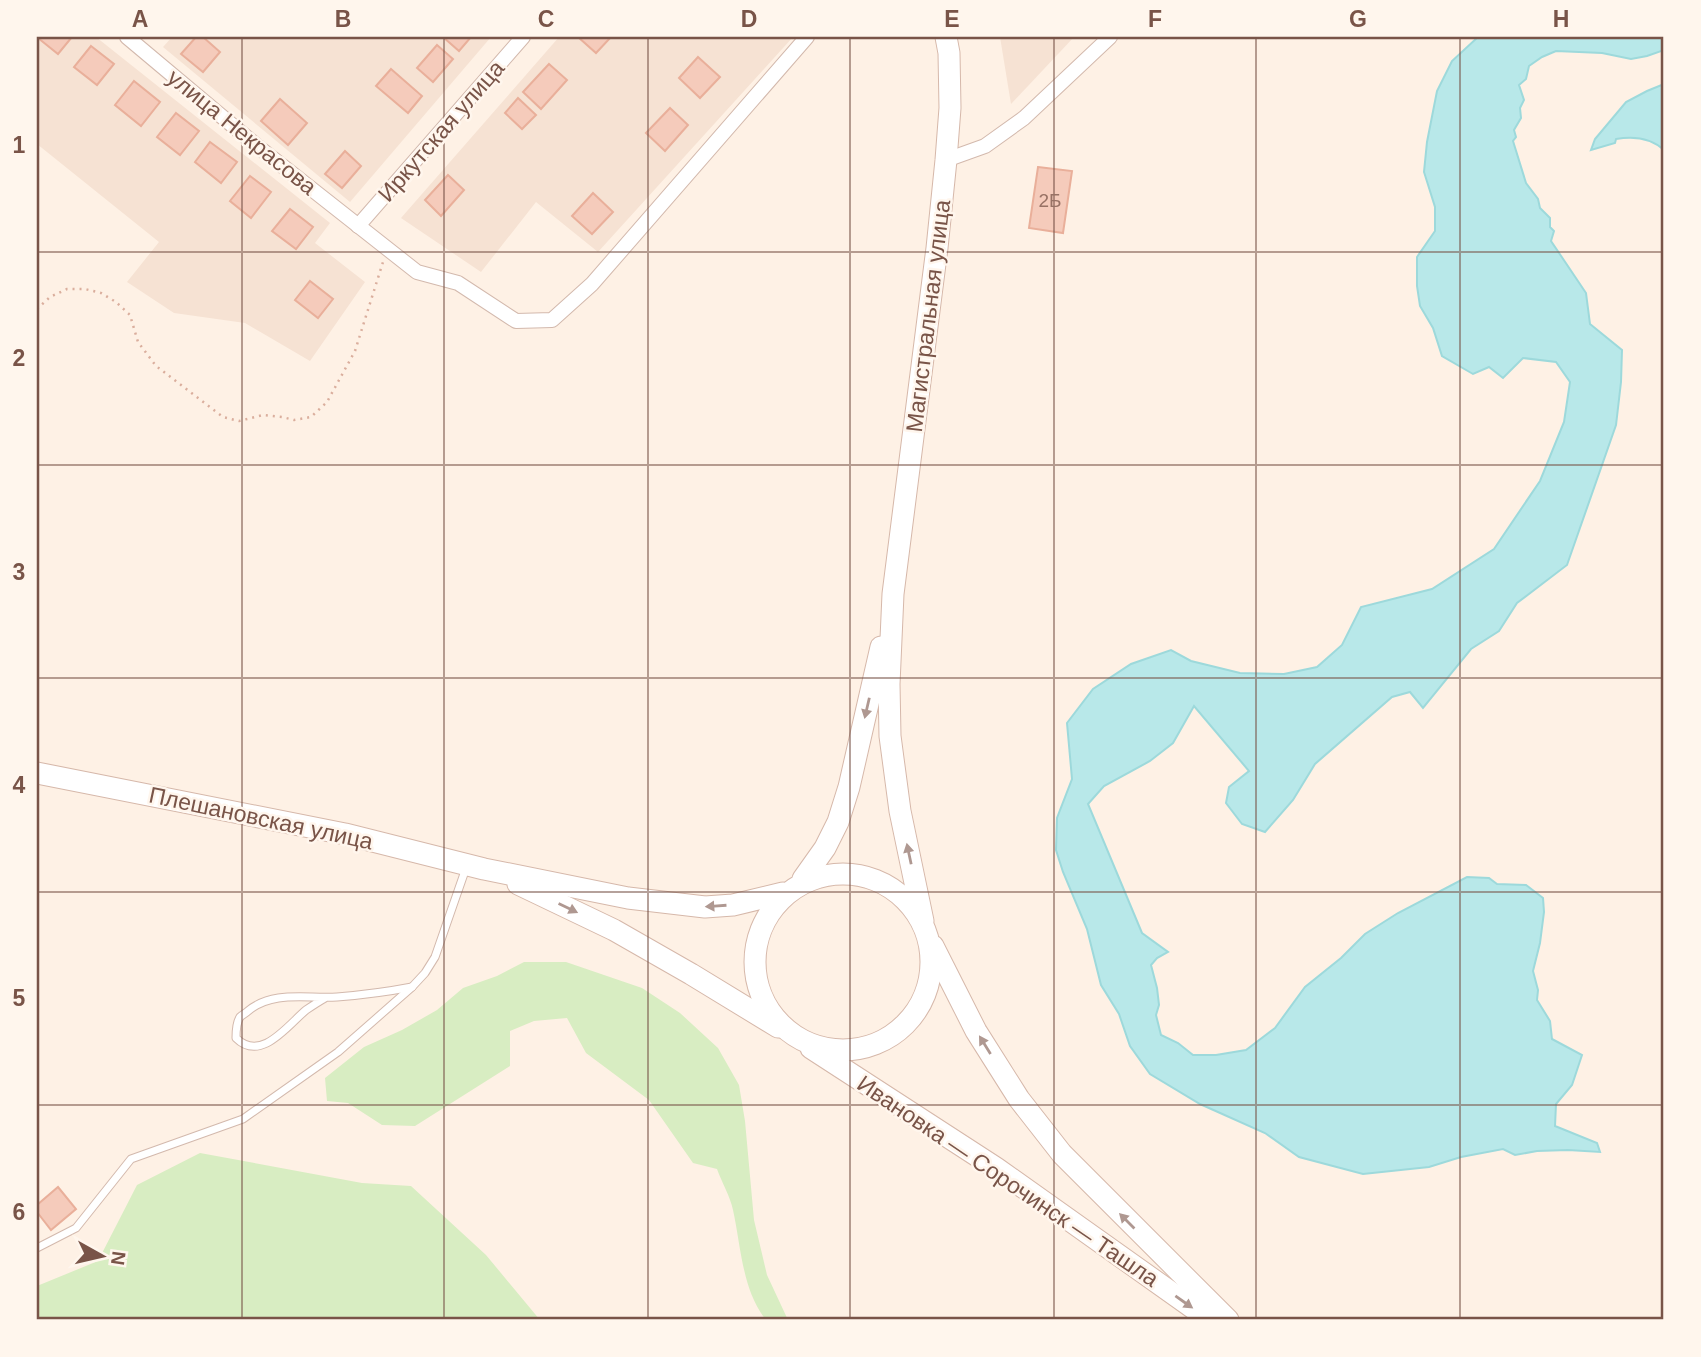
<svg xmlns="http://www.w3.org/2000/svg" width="1701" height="1357" font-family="Helvetica,sans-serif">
  <rect width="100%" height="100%" fill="#fef1e5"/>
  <g fill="#f6e2d3">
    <path d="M37,37h59l234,186 -15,20 50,39 -55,79 -65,-38 -71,-10 -47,-31 32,-40 -122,-98z"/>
    <path d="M172,37h319l-141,165 -187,-155z"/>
    <path d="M559,37h234l-195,215 -62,-50 -55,70 -80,-54z"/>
    <path d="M1000,37h74l-63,67z"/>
  </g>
  <g fill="#d8edc2">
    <path d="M524,962h42l76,26 38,25 38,35 21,37 6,36 9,99 13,55 21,45h-22c-24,-30 -25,-74 -33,-110 -3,-14 -11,-27 -16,-41l-24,-6 -44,-63 -63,-47 -19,-35 -33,3 -24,10v35l-95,60 -33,-1 -34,-22 -21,-2 -2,-23 39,-31 38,-17 35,-20 26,-22 34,-12z"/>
    <path d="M200,1153l162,30 49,3 75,69 54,65h-503v-34l61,-25 39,-76z"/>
  </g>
  <g fill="#b8e8e9" stroke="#9dd9db" stroke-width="2">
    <path d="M1478,37h186v16l-3,-2 -14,5 -16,3 -29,-6 -46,-2 -14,6 -13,9 -3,13 -7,6 5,15 -4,8 1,10 -7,12 2,7 -3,4 13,42 12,16 2,9 10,10v9l4,4 -3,10 35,52 4,31 32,26 -1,32 -5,43 -49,140 -50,38 -18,28 -28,18 -48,59 -13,-16 -18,5 -77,67 -22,36 -28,32 -23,-8 -16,-21 3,-16 20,-16 -55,-65 -21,37 -23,18 -46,25 -16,18 54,129 26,19 -11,6 -6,7 6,23 2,17 -3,10 5,20 17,8 15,12h23l30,-5 29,-22 30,-41 36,-29 24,-24 33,-21 69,-36 22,1 8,6 29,1 17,13 1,14 -4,31 -7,28 5,19 -1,10 13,21 2,18 30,16 -10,30 -16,19 -1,22 42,17 3,9 -32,-2 -31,1 -22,4 -12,-6 -42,8 -32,10 -66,7 -64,-17 -34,-24 -65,-29 -50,-30 -20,-28 -11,-32 -18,-29 -14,-56 -24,-57 -7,-22 1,-32 15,-39 -5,-56 26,-34 38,-25 40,-14 20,11 49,12 44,1 33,-7 25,-22 19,-38 71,-18 62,-40 46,-68 24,-59 6,-40 -14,-20 -33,-4 -20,20 -14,-11 -16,7 -31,-18 -9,-28 -13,-22 -3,-20v-29l18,-26v-24l-11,-35 3,-30 10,-51 15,-30z"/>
    <path d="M1664,84v66c-13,-12 -31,-14 -48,-11l-1,4 -24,7 4,-11 31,-37 21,-11z"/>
  </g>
  <g fill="#f5cbbb" stroke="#e9af9a" stroke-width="2">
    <path d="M39,37h33l-14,17 -20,-16z"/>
    <path d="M196,37h7l17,15 -17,20 -22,-18z"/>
    <path d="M443,37h28l-12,14z"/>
    <path d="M578,37h33l-15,16z"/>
    <path d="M437,45l16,14 -20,23 -16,-14z"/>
    <path d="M91,46l23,18 -17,21 -23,-18z"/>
    <path d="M698,57l22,20 -20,21 -21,-20z"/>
    <path d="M549,64l18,16 -26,29 -18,-17z"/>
    <path d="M391,69l31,27 -14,17 -32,-27z"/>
    <path d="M134,81l26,21 -19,24 -26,-21z"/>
    <path d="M518,98l18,17 -14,14 -17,-16z"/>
    <path d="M280,99l27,24 -19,22 -27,-24z"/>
    <path d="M670,108l18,17 -23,26 -19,-18z"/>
    <path d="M176,113l23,18 -19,24 -23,-18z"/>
    <path d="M210,142l27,20 -16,21 -26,-21z"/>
    <path d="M345,151l16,15 -19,22 -17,-14z"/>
    <path d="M1038,167l34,4 -9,62 -34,-5z"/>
    <path d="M448,175l16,15 -23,26 -16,-16z"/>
    <path d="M250,176l21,16 -20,26 -21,-17z"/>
    <path d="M593,193l20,19 -21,22 -20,-18z"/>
    <path d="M290,209l23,18 -17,22 -24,-18z"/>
    <path d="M310,281l23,18 -15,19 -23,-18z"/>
    <path d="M58,1187l18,22 -25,21 -14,-18v-7z"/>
  </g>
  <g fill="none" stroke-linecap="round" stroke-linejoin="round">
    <g stroke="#d3b9ad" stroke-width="9">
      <g id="lane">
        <path d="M325,998c-7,4 -13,8 -19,12 -18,15 -45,53 -70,28 0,-6 0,-15 4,-21 2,-2 6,-4 8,-6 25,-21 59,-12 89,-14 25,-2 49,-5 75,-10"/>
        <path d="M37,1248l39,-20 55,-69 112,-40 95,-67 74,-65 13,-14 10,-16 31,-89"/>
      </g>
    </g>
    <g stroke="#d3b9ad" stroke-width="16">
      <g id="street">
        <path d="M127,37l130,109 160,126 41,11 58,38 36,-1 40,-36 215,-247"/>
        <path d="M946,160l39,-14 39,-28 86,-81"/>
        <path d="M358,226l165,-189"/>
      </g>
    </g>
    <g stroke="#d6b8aa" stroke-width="23">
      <g id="secondary">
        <path d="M37,773l308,61 139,35 144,29 77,9 28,-2 50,-12"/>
        <circle cx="843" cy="962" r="88"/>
        <path d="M803,879l22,-31 13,-26 11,-35 32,-140"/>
        <path d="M518,884l96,46 77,44 87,53"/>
        <path d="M923,921l-23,-110 -10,-75 -1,-52 4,-90 44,-346 9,-88 4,-52 -1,-55 -3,-16"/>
        <path d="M933,946l43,85 43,68 43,55 166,166"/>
        <path d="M811,1048l185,120 214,152"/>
      </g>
    </g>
    <path stroke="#daae9d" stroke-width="2.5" stroke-dasharray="2 5" stroke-linecap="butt" d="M37,309l13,-12 17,-8h18l16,4 15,9 14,13 8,27 18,24 67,51 16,4 24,-6 19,2 12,3 17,-3 16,-15 28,-51 28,-89"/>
    <use href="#lane" stroke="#fff" stroke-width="7"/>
    <use href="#street" stroke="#fff" stroke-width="14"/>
    <use href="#secondary" stroke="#fff" stroke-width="21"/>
  </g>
  <defs><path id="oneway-solid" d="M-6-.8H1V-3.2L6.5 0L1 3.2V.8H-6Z" transform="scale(1.75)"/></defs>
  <g fill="#af9891">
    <use href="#oneway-solid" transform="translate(867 708) rotate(103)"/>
    <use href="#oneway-solid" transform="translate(909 854) rotate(-102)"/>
    <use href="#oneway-solid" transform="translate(716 906) rotate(176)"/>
    <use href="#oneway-solid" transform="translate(568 908) rotate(26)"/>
    <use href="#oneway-solid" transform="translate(985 1045) rotate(-122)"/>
    <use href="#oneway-solid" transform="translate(1127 1221) rotate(-135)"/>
    <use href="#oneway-solid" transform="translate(1184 1302) rotate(35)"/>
  </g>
  <path fill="none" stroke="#795448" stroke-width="2" stroke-opacity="0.55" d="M242,37v1283M444,37v1283M648,37v1283M850,37v1283M1054,37v1283M1256,37v1283M1460,37v1283M37,252h1627M37,465h1627M37,678h1627M37,892h1627M37,1105h1627"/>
  <g text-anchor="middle" stroke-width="5" stroke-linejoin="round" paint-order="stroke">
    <g font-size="19" fill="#987265">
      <text x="1050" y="207">2Б</text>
    </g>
    <g font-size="23" fill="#795448" stroke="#fff6ed">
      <text transform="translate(441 131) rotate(-49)" y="8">Иркутская улица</text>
      <text transform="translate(242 132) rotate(39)" y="8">улица Некрасова</text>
      <text transform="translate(928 316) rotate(-83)" y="8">Магистральная улица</text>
      <text transform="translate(261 818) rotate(12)" y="8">Плешановская улица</text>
      <text transform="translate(1008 1181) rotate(34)" y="8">Ивановка — Сорочинск — Ташла</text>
    </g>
  </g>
  <rect width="1701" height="1357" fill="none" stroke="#fff6ed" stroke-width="77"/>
  <g transform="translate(102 1256) rotate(98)" stroke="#fff6ed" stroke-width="5" paint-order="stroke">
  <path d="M0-5L12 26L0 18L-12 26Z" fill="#795448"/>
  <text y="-10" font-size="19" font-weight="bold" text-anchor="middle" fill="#795448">N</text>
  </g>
  <rect x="38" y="38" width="1624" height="1280" fill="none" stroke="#795448" stroke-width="2.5"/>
  <g font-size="23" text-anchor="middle" font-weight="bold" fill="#795448">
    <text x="140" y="27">A</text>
    <text x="343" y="27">B</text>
    <text x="546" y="27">C</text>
    <text x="749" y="27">D</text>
    <text x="952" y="27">E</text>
    <text x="1155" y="27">F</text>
    <text x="1358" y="27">G</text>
    <text x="1561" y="27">H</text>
    <text x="19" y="153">1</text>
    <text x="19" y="366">2</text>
    <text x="19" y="580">3</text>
    <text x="19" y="793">4</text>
    <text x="19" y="1006">5</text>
    <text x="19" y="1220">6</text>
  </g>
</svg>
